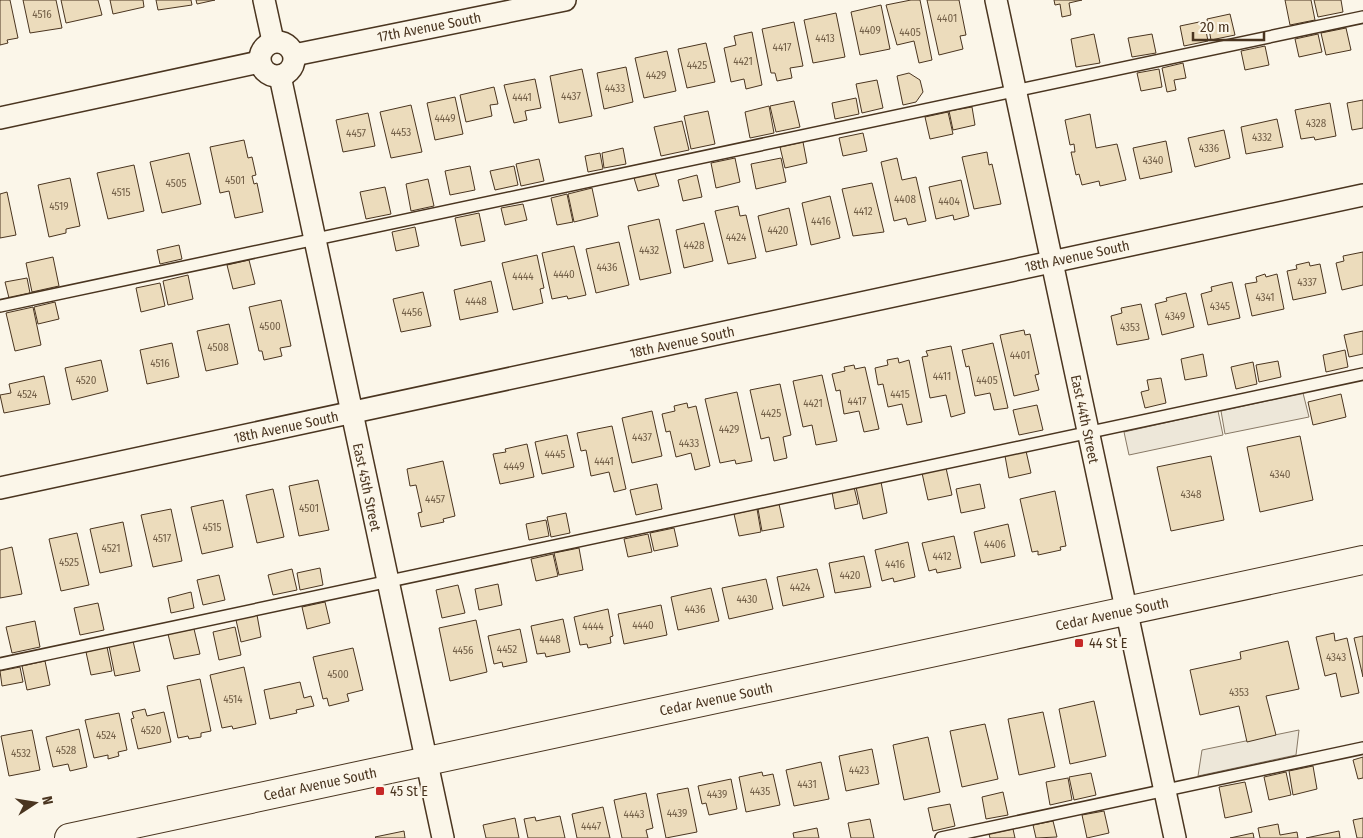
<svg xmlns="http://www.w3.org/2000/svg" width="1363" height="838" font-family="'Fira Sans Condensed',sans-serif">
  <rect width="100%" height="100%" fill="#fbf6e9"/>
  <g fill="#ede7d9" stroke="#887966">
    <path d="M1303,393l6,24 -84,17 -4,-23z"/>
    <path d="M1218,411l5,24 -94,20 -5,-23z"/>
    <path d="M1299,730l-3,25 -98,21 4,-26z"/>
  </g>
  <g fill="#ecdcbc" stroke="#4a3520">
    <path d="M0,0h10l8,38 -11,2 1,3 -8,2z"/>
    <path d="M23,0h33l6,28 -32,5z"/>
    <path d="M61,0h37l4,15 -36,8z"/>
    <path d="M110,0h33l1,7 -31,7z"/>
    <path d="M156,0h35l1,5 -34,5z"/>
    <path d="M196,0h19l-18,4z"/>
    <path d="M911,0h9l12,60 -13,3 -5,-22 -17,4 -11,-40z"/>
    <path d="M927,0h32l7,35 -6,1 3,13 -24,6z"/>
    <path d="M1054,0h28l-13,3 2,12 -9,2 -2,-13 -5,1z"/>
    <path d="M1285,0h26l4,20 -25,5z"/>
    <path d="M1314,0h27l2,12 -25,5z"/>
    <path d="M881,5l9,44 -30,6 -9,-43z"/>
    <path d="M836,13l9,44 -32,6 -9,-43z"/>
    <path d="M1230,14l5,21 -24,5 -4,-21z"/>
    <path d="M1204,21l4,20 -24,5 -4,-20z"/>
    <path d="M794,22l9,44 -13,2 2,10 -15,3 -2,-8h-4l-9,-44z"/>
    <path d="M1346,28l5,22 -25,5 -5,-22z"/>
    <path d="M752,32l10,53 -16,4 -2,-10 -13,3 -7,-34 12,-3 -2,-9z"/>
    <path d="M1094,34l6,29 -24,4 -5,-28z"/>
    <path d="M1152,34l4,19 -24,4 -4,-19z"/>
    <path d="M1318,34l4,18 -23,5 -4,-18z"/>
    <path d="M706,43l9,39 -28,6 -9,-39z"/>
    <path d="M1265,46l4,19 -24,5 -4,-19z"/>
    <path d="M667,51l9,40 -32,7 -9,-40z"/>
    <path d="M1183,63l3,15 -12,2 2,10 -9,2 -5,-24z"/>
    <path d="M626,67l7,35 -29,7 -7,-36z"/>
    <path d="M582,69l10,47 -33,7 -9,-47z"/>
    <path d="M1159,69l3,18 -21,4 -4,-18z"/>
    <path d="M909,73l11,7 3,12 -7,10 -13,3 -6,-29z"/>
    <path d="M535,79l6,29 -16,3 2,9 -13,3 -10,-38z"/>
    <path d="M877,80l6,28 -21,5 -6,-29z"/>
    <path d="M494,87l4,17 -8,1 2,11 -26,6 -6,-27z"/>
    <path d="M455,97l8,37 -28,6 -8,-37z"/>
    <path d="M856,98l3,16 -24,5 -3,-16z"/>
    <path d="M1363,100v28l-11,2 -5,-27z"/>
    <path d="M794,101l6,26 -24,5 -6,-26z"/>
    <path d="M1330,103l6,33 -21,4 -1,-3 -13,2 -6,-29z"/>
    <path d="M411,105l11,47 -31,6 -11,-46z"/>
    <path d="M769,106l5,27 -24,5 -5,-26z"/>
    <path d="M972,107l3,18 -22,5 -4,-19z"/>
    <path d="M708,111l7,33 -24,5 -7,-33z"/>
    <path d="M948,112l5,22 -23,5 -5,-22z"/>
    <path d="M368,113l7,33 -32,6 -7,-32z"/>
    <path d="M1090,114l6,34 21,-4 9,36 -26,6 -1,-5 -17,4 -3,-11 -3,1 -5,-23h4l-1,-8 -4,1 -5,-25z"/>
    <path d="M1277,119l6,28 -37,7 -5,-27z"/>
    <path d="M682,121l7,29 -28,6 -7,-29z"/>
    <path d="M1224,130l6,28 -35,9 -7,-29z"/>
    <path d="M863,133l4,18 -24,5 -4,-18z"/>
    <path d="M244,140l4,18 4,-1 4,18 -4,1 2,8 3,-1 6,29 -28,6 -6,-27 -9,2 -10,-46z"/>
    <path d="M1166,141l6,31 -32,7 -7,-31z"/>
    <path d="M803,142l4,21 -22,5 -5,-21z"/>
    <path d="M623,148l3,16 -22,4 -2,-15z"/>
    <path d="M987,152l2,13 3,-1 9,40 -27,5 -12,-52z"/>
    <path d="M189,153l12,51 -39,9 -12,-51z"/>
    <path d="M600,153l3,16 -15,3 -3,-16z"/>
    <path d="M735,158l5,24 -24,6 -5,-25z"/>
    <path d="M781,158l5,24 -30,7 -5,-25z"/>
    <path d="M897,158l5,22 14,-3 10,44 -18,4 -2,-7 -12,3 -13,-59z"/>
    <path d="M539,159l5,22 -23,5 -5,-22z"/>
    <path d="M134,165l10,46 -36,8 -11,-46z"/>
    <path d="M470,166l5,24 -25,5 -5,-24z"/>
    <path d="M514,166l4,19 -23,5 -5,-19z"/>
    <path d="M655,173l4,13 -21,5 -4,-13z"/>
    <path d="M697,175l5,22 -19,4 -5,-21z"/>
    <path d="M70,178l10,48 -14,3v4l-17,4 -11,-52z"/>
    <path d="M428,179l6,27 -23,5 -5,-27z"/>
    <path d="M961,180l8,36 -15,4 -1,-5 -17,4 -7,-32z"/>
    <path d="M872,183l12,49 -31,4 -11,-47z"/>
    <path d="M385,187l6,27 -25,5 -6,-27z"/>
    <path d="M592,188l6,28 -24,6 -6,-28z"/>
    <path d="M7,192l9,43 -16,3v-44z"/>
    <path d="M567,194l6,28 -16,3 -6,-27z"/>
    <path d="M830,196l10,42 -29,7 -9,-42z"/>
    <path d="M523,204l4,16 -22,5 -4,-17z"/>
    <path d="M738,206l2,10 6,-1 10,43 -28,6 -13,-53z"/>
    <path d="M789,208l8,37 -31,7 -8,-36z"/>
    <path d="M479,213l6,28 -24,5 -6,-28z"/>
    <path d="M659,219l12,54 -31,7 -12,-54z"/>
    <path d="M704,223l9,38 -29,7 -8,-38z"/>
    <path d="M415,227l4,19 -23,5 -4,-19z"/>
    <path d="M619,242l10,43 -33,8 -10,-44z"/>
    <path d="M179,245l3,14 -22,5 -3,-14z"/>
    <path d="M574,246l12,49 -18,4 -1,-3 -15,3 -10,-46z"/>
    <path d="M1363,252v33l-21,5 -6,-27 8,-2 -1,-5z"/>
    <path d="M537,255l7,33 -4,1 3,14 -30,7 -11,-47z"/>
    <path d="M53,257l6,29 -27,6 -6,-29z"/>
    <path d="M249,260l6,24 -22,5 -6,-24z"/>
    <path d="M1309,262l1,4 10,-2 6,29 -33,7 -6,-29 10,-2 -1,-4z"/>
    <path d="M1265,274l1,3 11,-3 7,35 -32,7 -7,-32 12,-2 -1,-5z"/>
    <path d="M188,275l5,24 -25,6 -5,-24z"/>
    <path d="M27,278l3,15 -21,5 -4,-16z"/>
    <path d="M491,281l7,31 -38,8 -6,-30z"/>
    <path d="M1232,282l8,36 -32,7 -7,-31 11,-3 -1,-4z"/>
    <path d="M160,283l5,23 -24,6 -5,-24z"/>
    <path d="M423,292l8,34 -30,6 -8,-33z"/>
    <path d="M1186,293l8,34 -32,8 -7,-31 12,-3 -1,-3z"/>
    <path d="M281,300l10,46 -11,2 2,8 -18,4 -2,-9h-3l-10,-44z"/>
    <path d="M55,302l4,17 -21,5 -4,-17z"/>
    <path d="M1141,304l8,35 -32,6 -6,-29 11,-3 -1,-5z"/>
    <path d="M33,307l8,38 -26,6 -9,-38z"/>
    <path d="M229,324l9,40 -32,7 -9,-40z"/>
    <path d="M1024,330l1,5 5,-1 9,40 -4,1 4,15 -25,6 -14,-61z"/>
    <path d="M1363,331v23l-14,3 -5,-22z"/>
    <path d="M172,343l7,34 -32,7 -7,-34z"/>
    <path d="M993,343l15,65 -14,2 -4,-17 -15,3 -6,-30 -3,1 -4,-17z"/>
    <path d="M951,346l14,67 -14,4 -5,-22 -16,3 -8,-41 6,-1 -2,-5z"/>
    <path d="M1345,350l3,17 -22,5 -3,-17z"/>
    <path d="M1203,354l4,22 -22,4 -4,-21z"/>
    <path d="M898,358l1,5 10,-3 13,62 -15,3 -5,-21 -14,3 -5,-23 -5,1 -3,-17 13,-3 -1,-5z"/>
    <path d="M101,360l7,31 -36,9 -7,-32z"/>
    <path d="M1278,361l3,16 -22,5 -3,-17z"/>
    <path d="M1253,362l4,22 -21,5 -5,-22z"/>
    <path d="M854,365l1,4 10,-2 14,62 -15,3 -5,-21 -15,3 -4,-24 -4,1 -4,-17 13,-3 -1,-4z"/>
    <path d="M822,375l15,66 -21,4 -4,-20 -9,2 -10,-46z"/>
    <path d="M44,376l6,28 -46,9 -4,-18 11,-2 -2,-9z"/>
    <path d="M1161,378l5,25 -21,5 -4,-16 8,-2 -2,-10z"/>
    <path d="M780,384l11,51 -8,2 4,21 -13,3 -5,-24 -8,2 -11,-49z"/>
    <path d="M737,392l15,69 -16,3 -1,-4 -15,3 -15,-64z"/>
    <path d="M1341,394l5,23 -33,8 -5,-23z"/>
    <path d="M687,403l1,5 8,-2 14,60 -15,4 -4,-17 -15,4 -6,-26 -4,1 -4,-18 13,-3 -1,-5z"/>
    <path d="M1037,405l6,25 -24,5 -6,-25z"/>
    <path d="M652,411l10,45 -30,7 -10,-45z"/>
    <path d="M612,426l14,63 -12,3 -5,-20 -18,4 -5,-26 -5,1 -4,-18z"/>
    <path d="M567,435l7,32 -32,7 -7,-32z"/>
    <path d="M1300,436l13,64 -53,12 -13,-65z"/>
    <path d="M527,444l7,33 -34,7 -7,-30 13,-2 -1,-3z"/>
    <path d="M1026,451l5,22 -22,5 -4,-22z"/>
    <path d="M1211,456l13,64 -53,11 -14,-64z"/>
    <path d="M443,461l12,55 -12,3 1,3 -23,5 -3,-14 4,-1 -6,-27 -6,1 -3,-17z"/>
    <path d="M946,468l6,27 -24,5 -6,-27z"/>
    <path d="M318,480l11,50 -30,6 -10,-50z"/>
    <path d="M881,482l6,31 -24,6 -7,-32z"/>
    <path d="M657,484l5,25 -26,6 -6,-25z"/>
    <path d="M980,484l5,24 -24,5 -5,-24z"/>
    <path d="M854,487l4,17 -23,5 -3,-17z"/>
    <path d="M273,489l11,48 -27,6 -11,-48z"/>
    <path d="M1055,491l11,55 -6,1 1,3 -23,5v-4l-6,1 -12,-53z"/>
    <path d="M223,500l10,47 -31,7 -11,-47z"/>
    <path d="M779,504l5,23 -22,4 -4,-22z"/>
    <path d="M171,509l11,52 -29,6 -12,-52z"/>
    <path d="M757,509l4,23 -22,4 -5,-22z"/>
    <path d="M566,513l4,20 -19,4 -4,-20z"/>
    <path d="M546,520l3,16 -20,4 -3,-16z"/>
    <path d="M123,522l9,44 -32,7 -10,-44z"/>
    <path d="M1008,524l7,32 -34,7 -7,-31z"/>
    <path d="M674,528l4,18 -24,5 -4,-18z"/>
    <path d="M77,533l12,52 -28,6 -12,-52z"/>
    <path d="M648,534l4,18 -24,5 -4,-18z"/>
    <path d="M954,536l7,32 -24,5 -1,-4 -7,2 -7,-28z"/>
    <path d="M908,542l7,35 -21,5 -1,-4 -11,3 -7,-31z"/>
    <path d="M12,547l10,47 -22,4v-48z"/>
    <path d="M579,548l4,22 -24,5 -5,-22z"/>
    <path d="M553,554l5,22 -22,5 -5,-22z"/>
    <path d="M864,556l7,31 -36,6 -6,-30z"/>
    <path d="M320,568l3,17 -23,5 -3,-17z"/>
    <path d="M292,569l5,21 -24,5 -5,-20z"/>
    <path d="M817,569l7,28 -41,9 -6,-29z"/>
    <path d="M219,575l6,25 -22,5 -6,-25z"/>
    <path d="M766,579l7,30 -44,10 -7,-31z"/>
    <path d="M498,584l4,21 -23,5 -4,-21z"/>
    <path d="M458,585l7,28 -23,5 -6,-28z"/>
    <path d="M711,588l8,33 -41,9 -7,-33z"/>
    <path d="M191,592l3,16 -23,5 -3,-15z"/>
    <path d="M325,602l5,21 -23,6 -5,-22z"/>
    <path d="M98,603l6,27 -24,5 -6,-27z"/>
    <path d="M661,605l6,30 -43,9 -6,-30z"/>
    <path d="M608,609l5,27 -3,1 1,6 -23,5 -1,-4 -7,1 -6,-28z"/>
    <path d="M257,615l4,22 -20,5 -5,-22z"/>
    <path d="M563,619l7,33 -24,5 -1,-4 -8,1 -6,-28z"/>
    <path d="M476,620l11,52 -37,9 -11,-53z"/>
    <path d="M35,621l5,26 -28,6 -6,-26z"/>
    <path d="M235,627l6,28 -22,5 -6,-28z"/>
    <path d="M194,629l6,25 -26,5 -6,-25z"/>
    <path d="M520,629l7,33 -24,5 -1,-5 -8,2 -6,-28z"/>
    <path d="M1334,633l1,8 12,-3 12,55 -18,4 -5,-24 -11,3 -9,-39z"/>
    <path d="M1363,636v41l-9,-39z"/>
    <path d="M133,641l7,30 -25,5 -6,-30z"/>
    <path d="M1288,641l11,48 -33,7 10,39 -29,7 -8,-36 -39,9 -10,-45 51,-11 -1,-7z"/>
    <path d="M107,647l5,24 -21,4 -5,-23z"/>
    <path d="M353,648l10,42 -16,4 2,7 -20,5 -2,-8 -4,1 -10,-42z"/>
    <path d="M45,661l5,24 -23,5 -5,-24z"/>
    <path d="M20,667l3,15 -21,4 -2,-15z"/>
    <path d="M244,667l12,57 -23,5 -1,-3 -10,2 -12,-53z"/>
    <path d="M200,679l11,52 -10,2v4l-12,2 -1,-3 -10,2 -11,-52z"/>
    <path d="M300,682l4,16 7,-2 3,10 -18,4 1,3 -27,6 -6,-29z"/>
    <path d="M1094,701l12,55 -36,8 -11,-55z"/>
    <path d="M145,709l2,7 17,-4 7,30 -33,7 -7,-30 3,-1 -2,-6z"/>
    <path d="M1043,712l12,55 -36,8 -11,-56z"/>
    <path d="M119,713l8,37 -9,2 1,4 -11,3v-4l-14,3 -9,-38z"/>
    <path d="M985,724l13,55 -36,8 -12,-56z"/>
    <path d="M79,729l8,38 -17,4 -2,-7 -15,3 -7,-30z"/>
    <path d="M32,730l8,40 -31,6 -8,-40z"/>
    <path d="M928,737l12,55 -36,8 -11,-55z"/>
    <path d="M872,749l7,35 -33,7 -7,-35z"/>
    <path d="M1363,757v21l-5,1 -5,-19z"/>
    <path d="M821,762l8,37 -35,7 -8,-36z"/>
    <path d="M1313,766l4,23 -24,6 -4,-24z"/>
    <path d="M762,772l1,4 10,-2 7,31 -34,7 -7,-35z"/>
    <path d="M1286,772l5,23 -22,5 -5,-23z"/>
    <path d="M1091,773l5,22 -22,5 -5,-23z"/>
    <path d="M1068,778l4,22 -22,5 -4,-23z"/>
    <path d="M731,779l6,30 -28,6 -3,-12 -4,1 -4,-18z"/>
    <path d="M1245,782l7,30 -27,6 -6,-31z"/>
    <path d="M688,788l9,44 -31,6 -9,-44z"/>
    <path d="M1003,792l5,23 -22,4 -4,-22z"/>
    <path d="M646,793l7,35 -7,2 2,8h-26l-8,-38z"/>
    <path d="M950,804l5,22 -22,5 -5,-23z"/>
    <path d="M603,807l7,31h-33l-5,-24z"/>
    <path d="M1104,811l5,22 -22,5 -5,-23z"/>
    <path d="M560,816l5,22h-37l-4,-19 11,-2 1,4z"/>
    <path d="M515,818l4,20h-33l-3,-13z"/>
    <path d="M1363,818v20h-6l-4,-18z"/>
    <path d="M870,819l4,19h-23l-3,-15z"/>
    <path d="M1053,821l4,16 -21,1 -3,-13z"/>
    <path d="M1278,824l2,11 17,-3 1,6h-38l-2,-10z"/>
    <path d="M817,828l2,10h-25l-1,-5z"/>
    <path d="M1013,829l2,9h-25l-1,-4z"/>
    <path d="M404,831l1,7h-29l-1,-1z"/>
    <path d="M1339,831l1,7h-34z"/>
    <path d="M1253,833l1,5h-24z"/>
  </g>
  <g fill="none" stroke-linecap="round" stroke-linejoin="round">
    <g stroke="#4a3520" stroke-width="14">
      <g id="service">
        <path d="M0,306l1363,-289"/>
        <path d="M0,664l1363,-290"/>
        <path d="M941,838l422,-90"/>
      </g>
    </g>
    <g stroke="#4a3520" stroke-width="24">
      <g id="minor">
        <path d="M264,0l9,41"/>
        <path d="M996,0l179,838"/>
        <circle cx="277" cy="59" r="17"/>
        <path d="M294,55l271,-55"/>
        <path d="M280,76l163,762"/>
        <path d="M0,118l259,-56"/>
        <path d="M0,488l1363,-293"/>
      </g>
    </g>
    <g stroke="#4a3520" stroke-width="30">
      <path id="secondary" d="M69,838l1294,-278"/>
    </g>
    <use href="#service" stroke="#fbf6e9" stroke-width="11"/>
    <use href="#minor" stroke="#fbf6e9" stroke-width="21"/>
    <use href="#secondary" stroke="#fbf6e9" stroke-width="28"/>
  </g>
  <g fill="#c62828" stroke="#fbf6e9" stroke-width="2">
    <rect x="1074" y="638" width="10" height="10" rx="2.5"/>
    <rect x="375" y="786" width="10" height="10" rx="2.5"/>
  </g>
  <g text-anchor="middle" stroke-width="4" stroke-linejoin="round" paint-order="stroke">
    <g font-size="11" fill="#725f47">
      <text x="42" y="18">4516</text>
      <text x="947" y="22">4401</text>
      <text x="870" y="34">4409</text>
      <text x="910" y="36">4405</text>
      <text x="825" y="42">4413</text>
      <text x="782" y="51">4417</text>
      <text x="743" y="65">4421</text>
      <text x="697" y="69">4425</text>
      <text x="656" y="79">4429</text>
      <text x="615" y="92">4433</text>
      <text x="571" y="100">4437</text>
      <text x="522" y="101">4441</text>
      <text x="445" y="122">4449</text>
      <text x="1316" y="127">4328</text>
      <text x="401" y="136">4453</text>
      <text x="356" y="137">4457</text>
      <text x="1262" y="141">4332</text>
      <text x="1209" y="152">4336</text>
      <text x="1153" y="164">4340</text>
      <text x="235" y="184">4501</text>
      <text x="176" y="187">4505</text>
      <text x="121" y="196">4515</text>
      <text x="905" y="203">4408</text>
      <text x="949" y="205">4404</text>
      <text x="59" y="210">4519</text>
      <text x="863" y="215">4412</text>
      <text x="821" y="225">4416</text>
      <text x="778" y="234">4420</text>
      <text x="736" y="241">4424</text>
      <text x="694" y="249">4428</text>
      <text x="649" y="254">4432</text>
      <text x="607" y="271">4436</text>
      <text x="564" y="278">4440</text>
      <text x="523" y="280">4444</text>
      <text x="1307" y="286">4337</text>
      <text x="1265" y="301">4341</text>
      <text x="476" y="305">4448</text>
      <text x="1220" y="310">4345</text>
      <text x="412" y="316">4456</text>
      <text x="1175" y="320">4349</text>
      <text x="270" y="330">4500</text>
      <text x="1130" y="331">4353</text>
      <text x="218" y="351">4508</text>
      <text x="1020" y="359">4401</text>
      <text x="160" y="367">4516</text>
      <text x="942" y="380">4411</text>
      <text x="86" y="384">4520</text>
      <text x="987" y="384">4405</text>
      <text x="27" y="398">4524</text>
      <text x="900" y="398">4415</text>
      <text x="857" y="405">4417</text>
      <text x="813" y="407">4421</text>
      <text x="771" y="417">4425</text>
      <text x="729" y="433">4429</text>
      <text x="642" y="441">4437</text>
      <text x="689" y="447">4433</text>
      <text x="555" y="458">4445</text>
      <text x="604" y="465">4441</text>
      <text x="514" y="470">4449</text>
      <text x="1280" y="478">4340</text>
      <text x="1191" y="498">4348</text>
      <text x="435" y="503">4457</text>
      <text x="309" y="512">4501</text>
      <text x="212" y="531">4515</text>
      <text x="162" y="542">4517</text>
      <text x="995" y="548">4406</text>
      <text x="111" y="552">4521</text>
      <text x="942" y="560">4412</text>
      <text x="69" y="566">4525</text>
      <text x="895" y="568">4416</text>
      <text x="850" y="579">4420</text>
      <text x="800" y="591">4424</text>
      <text x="747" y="603">4430</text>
      <text x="695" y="613">4436</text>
      <text x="643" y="629">4440</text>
      <text x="593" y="630">4444</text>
      <text x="550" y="643">4448</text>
      <text x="507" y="653">4452</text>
      <text x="463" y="654">4456</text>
      <text x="1336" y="661">4343</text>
      <text x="338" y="678">4500</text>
      <text x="1239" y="696">4353</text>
      <text x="233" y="703">4514</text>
      <text x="151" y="734">4520</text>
      <text x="106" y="739">4524</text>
      <text x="66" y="754">4528</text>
      <text x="21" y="757">4532</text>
      <text x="859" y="774">4423</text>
      <text x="807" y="788">4431</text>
      <text x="760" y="795">4435</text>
      <text x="717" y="798">4439</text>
      <text x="677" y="817">4439</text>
      <text x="634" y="818">4443</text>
      <text x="591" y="830">4447</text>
    </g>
    <g font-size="14" fill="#4a3520" stroke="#fbf6e9">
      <text transform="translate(429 27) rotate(-11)" y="5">17th Avenue South</text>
      <text transform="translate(1077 256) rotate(-12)" y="5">18th Avenue South</text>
      <text transform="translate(682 342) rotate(-12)" y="5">18th Avenue South</text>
      <text transform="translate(1085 419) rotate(78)" y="5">East 44th Street</text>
      <text transform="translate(286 427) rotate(-12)" y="5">18th Avenue South</text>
      <text transform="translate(367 487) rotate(78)" y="5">East 45th Street</text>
      <text transform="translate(1112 614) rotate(-12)" y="5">Cedar Avenue South</text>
      <text transform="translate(716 699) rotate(-12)" y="5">Cedar Avenue South</text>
      <text transform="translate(320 784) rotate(-12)" y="5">Cedar Avenue South</text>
    </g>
    <g font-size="14" fill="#4a3520" stroke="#fbf6e9" text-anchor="start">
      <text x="1089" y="648">44 St E</text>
      <text x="390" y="796">45 St E</text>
    </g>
  </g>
  <g transform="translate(35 803) rotate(78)" stroke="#fbf6e9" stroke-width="4" paint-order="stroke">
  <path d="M0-4L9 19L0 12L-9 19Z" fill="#4a3520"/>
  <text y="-8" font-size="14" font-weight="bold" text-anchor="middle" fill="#4a3520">N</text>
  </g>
  <path d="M1193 32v8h71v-8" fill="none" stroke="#4a3520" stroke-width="2.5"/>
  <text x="1200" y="32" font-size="15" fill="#4a3520" stroke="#fbf6e9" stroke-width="4" paint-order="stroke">20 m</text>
</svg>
